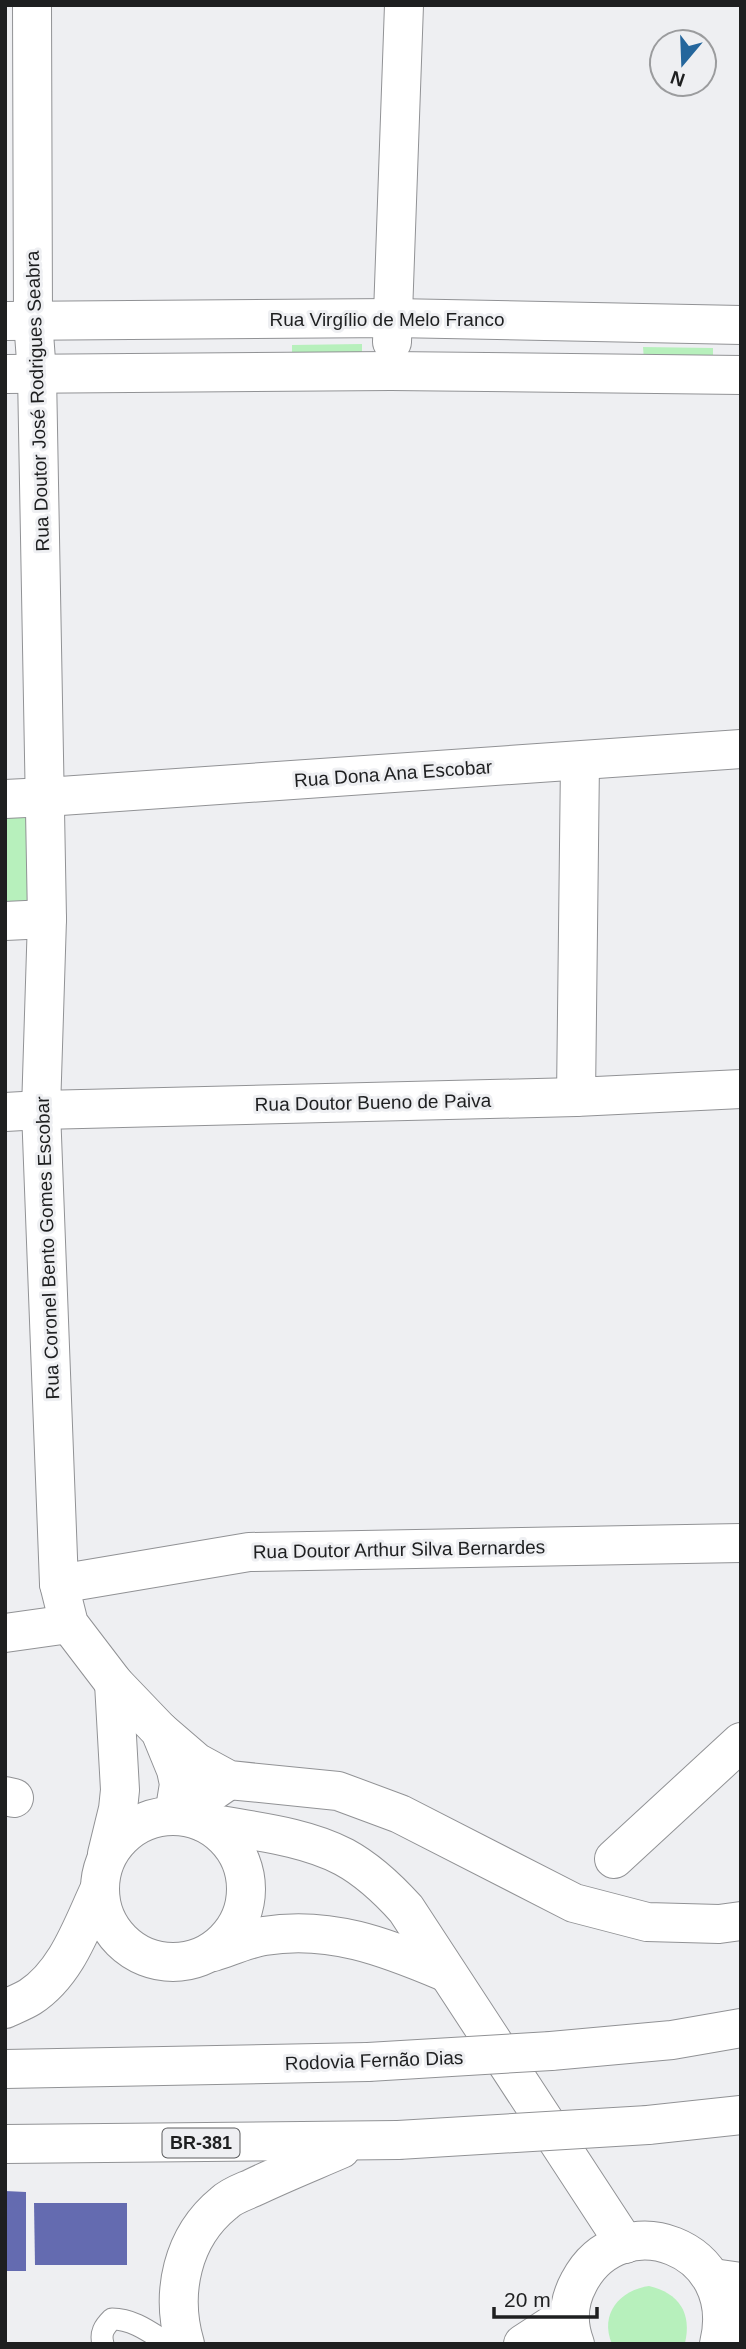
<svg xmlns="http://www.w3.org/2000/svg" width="746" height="2349" font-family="Helvetica,sans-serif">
  <rect width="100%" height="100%" fill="#eeeff2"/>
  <g fill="#b7f0bc">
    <path d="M362,344v13l-70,1v-13z"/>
    <path d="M643,347l70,1v12h-69z"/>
    <path d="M38,811l3,103 -36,3v-104z"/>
    <path d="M649,2286c30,7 43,27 36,57l-73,1c-13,-30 8,-54 37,-58z"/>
  </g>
  <g fill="#646bb0">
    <path d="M5,2191l21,1v79h-21z"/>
    <path d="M34,2203h93v62h-92z"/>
  </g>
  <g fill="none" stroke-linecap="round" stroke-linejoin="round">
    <g stroke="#919295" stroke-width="23">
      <path id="service" d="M103,2344c-3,-11 1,-17 9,-25 22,0 39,14 57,25"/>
    </g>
    <g stroke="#919295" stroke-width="40">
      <g id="minor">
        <path d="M5,321l389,-3 347,7"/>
        <path d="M392,342l12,-337"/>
        <path d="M5,374l386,-3 350,4"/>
        <path d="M46,797l695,-48"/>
        <path d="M5,921l42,-2"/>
        <path d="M576,1097l4,-336"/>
        <path d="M59,1584l190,-32 492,-9"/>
        <path d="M5,1633l64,-9"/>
        <path d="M5,1796l9,2"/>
        <path d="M614,1859l127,-117"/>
        <path d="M713,2278l28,4"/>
      </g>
    </g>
    <g stroke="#919295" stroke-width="40">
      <g id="tertiary">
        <path d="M5,799l41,-2"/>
        <path d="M41,1110l535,-13 165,-8"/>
      </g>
    </g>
    <g stroke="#919295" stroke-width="40">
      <g id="secondary">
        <path d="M32,5l1,315 4,54 10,545 -6,191 18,474 10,40 45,59 46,48 16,39 3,14 -5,31"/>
        <path d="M5,1112l36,-2"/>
        <circle cx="173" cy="1889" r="73"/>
        <path d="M203,1822c46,9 99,13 141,35 24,13 44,32 62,52l219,335"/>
        <path d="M107,1854l11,-45 2,-19 -6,-107"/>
        <path d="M213,1952c16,-5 34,-13 51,-16 65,-11 122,11 181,36"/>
        <path d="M575,2344c-8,-21 -7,-42 4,-62 41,-79 164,-37 140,62"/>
      </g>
    </g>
    <g stroke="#919295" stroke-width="40">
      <g id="motorway">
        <path d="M160,1731l36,31 33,18 109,11 62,23 174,89 73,19 72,2 22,-3"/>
        <path d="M188,1817l15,-19 26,-18"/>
        <path d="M5,2009c8,-4 17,-7 25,-12 37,-24 52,-71 70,-109"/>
        <path d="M551,2051l121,-11 69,-12"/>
        <path d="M5,2069l363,-7"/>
        <path d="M648,2125l93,-10"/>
        <path d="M5,2144l393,-4"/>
        <path d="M185,2344c-15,-51 -3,-107 39,-141 7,-7 19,-11 28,-15 29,-14 59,-26 89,-39"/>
        <path d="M523,2344l46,-30"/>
      </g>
    </g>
    <use href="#service" stroke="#fff" stroke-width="21"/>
    <use href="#minor" stroke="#fff" stroke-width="38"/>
    <use href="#tertiary" stroke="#fff" stroke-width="38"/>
    <use href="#secondary" stroke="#fff" stroke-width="38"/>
    <use href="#motorway" stroke="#fff" stroke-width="38"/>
    <g stroke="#919295" stroke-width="40" stroke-linecap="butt">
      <g id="motorway-bridge">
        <path d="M368,2062l183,-11"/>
        <path d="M398,2140l250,-15"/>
      </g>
    </g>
    <use href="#motorway-bridge" stroke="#fff" stroke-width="38"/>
  </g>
  <g text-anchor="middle" stroke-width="6" stroke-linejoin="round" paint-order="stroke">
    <rect fill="#eeeff2" stroke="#5c5d5f" stroke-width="2" x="162.5" y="2128.5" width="77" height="29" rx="5"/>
    <g font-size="18" font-weight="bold" fill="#1e1f20">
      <text x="201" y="2149">BR-381</text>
    </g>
    <g font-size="19" fill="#1e1f20" stroke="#eeeff2">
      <text x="387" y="326">Rua Virgílio de Melo Franco</text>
      <text transform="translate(37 401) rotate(-92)" y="7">Rua Doutor José Rodrigues Seabra</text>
      <text transform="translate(393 773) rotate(-4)" y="7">Rua Dona Ana Escobar</text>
      <text transform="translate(373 1102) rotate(-1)" y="7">Rua Doutor Bueno de Paiva</text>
      <text transform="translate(47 1248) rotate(-92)" y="7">Rua Coronel Bento Gomes Escobar</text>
      <text transform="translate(399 1549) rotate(-1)" y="7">Rua Doutor Arthur Silva Bernardes</text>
      <text transform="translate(374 2060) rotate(-2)" y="7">Rodovia Fernão Dias</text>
    </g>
  </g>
  <rect width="746" height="2349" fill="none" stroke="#1e1f20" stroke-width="14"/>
  <g transform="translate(683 63) rotate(199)"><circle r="33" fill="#eeeff2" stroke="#9b9c9e" stroke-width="2"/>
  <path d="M0-5L12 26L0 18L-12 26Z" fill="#24669c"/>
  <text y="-10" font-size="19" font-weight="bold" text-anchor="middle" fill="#1e1f20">N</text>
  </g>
  <path d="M494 2307v10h103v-10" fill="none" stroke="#1e1f20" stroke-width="3.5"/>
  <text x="504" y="2307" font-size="21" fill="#1e1f20" stroke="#eeeff2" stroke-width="5" paint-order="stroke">20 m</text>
</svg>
